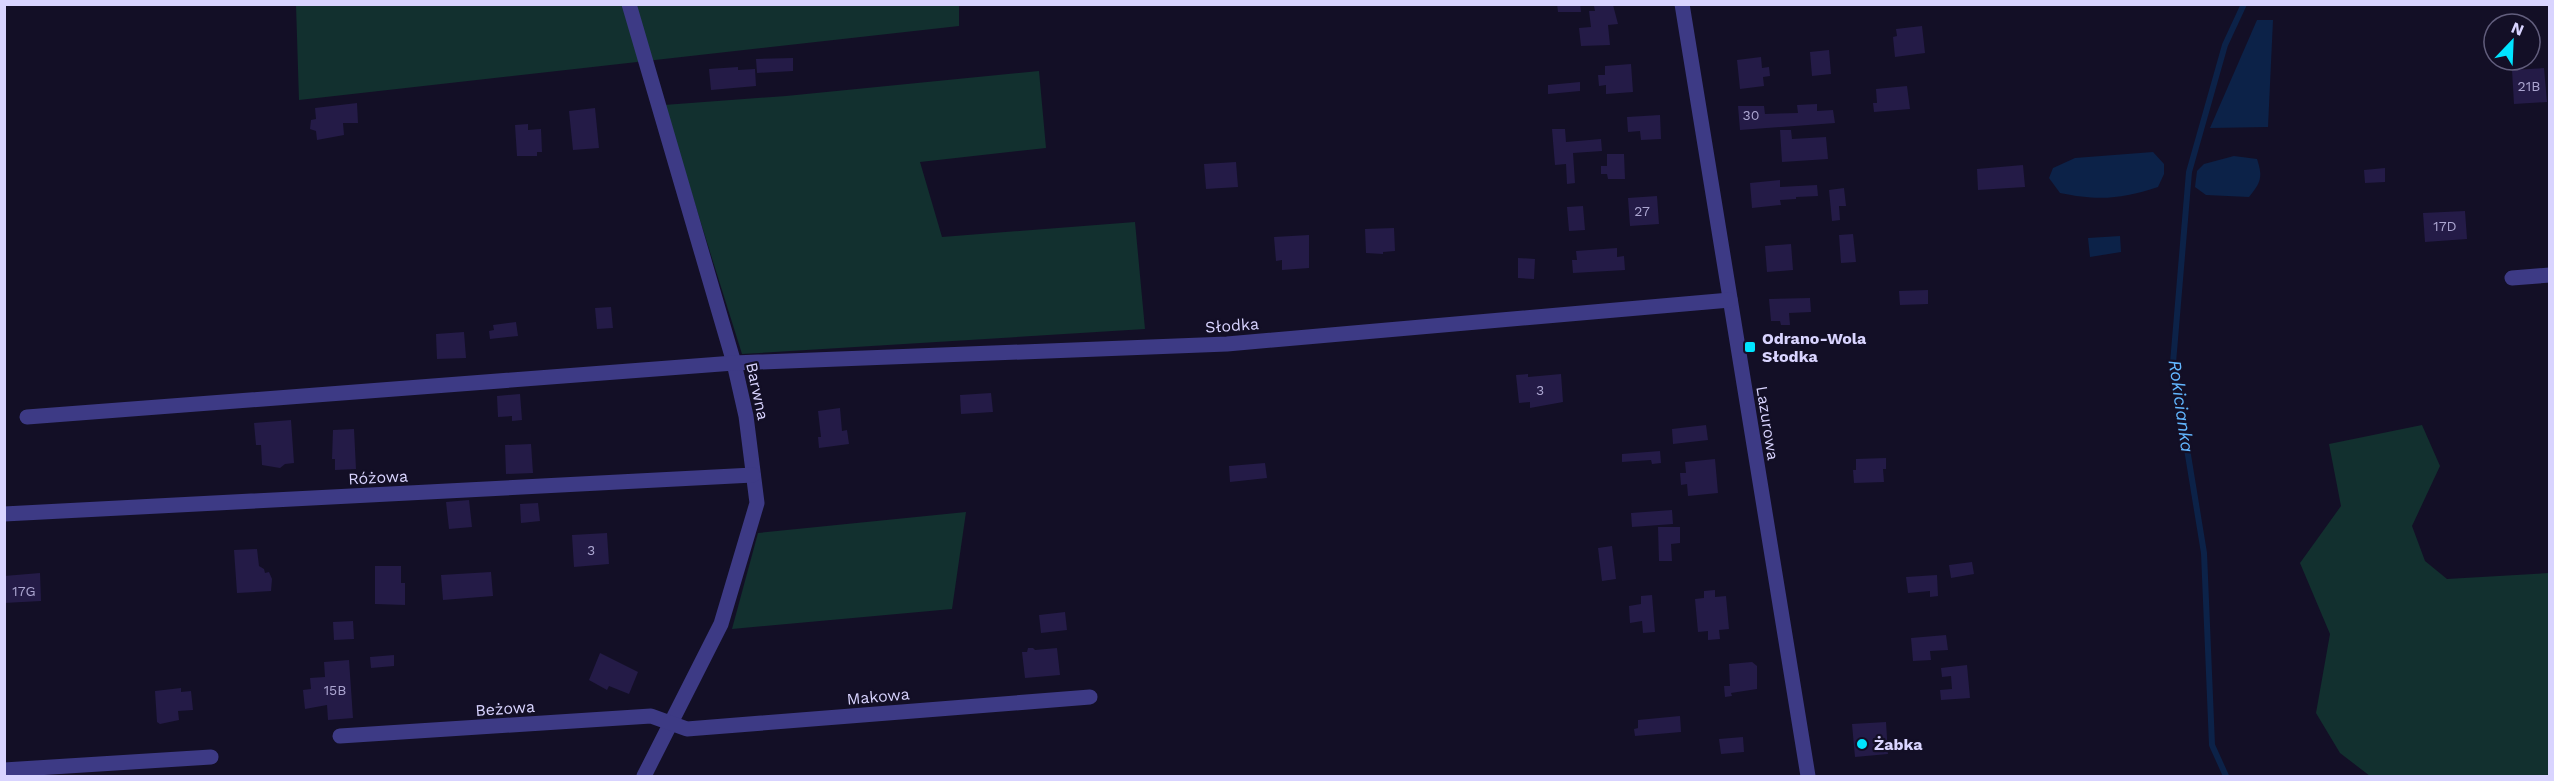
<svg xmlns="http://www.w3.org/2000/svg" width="2554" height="781" font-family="'Work Sans',sans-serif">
  <rect width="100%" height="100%" fill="#130f26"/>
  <g fill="#12302f">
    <path d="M959,4v22l-660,74 -3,-95z"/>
    <path d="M1039,71l7,77 -126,14 22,75 193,-15 10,107 -403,25 -78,-249 122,-9z"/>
    <path d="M2422,425l18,41 -28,60 13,35 22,18 102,-6v203h-179l-30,-23 -24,-40 14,-79 -30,-71 41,-57 -12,-62z"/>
    <path d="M966,512l-14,97 -220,20 26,-96z"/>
  </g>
  <g fill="#0c2248">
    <path d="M2257,20h16l-5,107 -58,1z"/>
    <path d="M2153,152l11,12v10l-6,13c-36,12 -60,14 -98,6l-11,-15 4,-10 22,-10z"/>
    <path d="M2234,156l23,3c6,18 4,23 -8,38l-43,-2 -11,-8 2,-16 7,-7z"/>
    <path d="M2120,236l1,16 -31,5 -2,-19z"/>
  </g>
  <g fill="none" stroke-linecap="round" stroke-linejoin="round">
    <path stroke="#0c2248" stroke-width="6" d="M2226,776l-14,-31 -8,-192 -31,-190 16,-191 36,-127 19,-41"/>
  </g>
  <g fill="#241b47">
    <path d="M1557,4h23l1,8h-23z"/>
    <path d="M1613,5l5,19 -10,1 2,20 -29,1 -2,-18 12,-1 -2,-16h6l-1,-5z"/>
    <path d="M1922,26l3,27 -30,4 -2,-20 4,-1 -1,-7z"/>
    <path d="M1829,50l2,24 -19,2 -2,-24z"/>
    <path d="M1761,57l1,11 7,-1 1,9 -7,1 1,9 -24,3 -3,-29z"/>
    <path d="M793,58v13l-36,2 -1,-14z"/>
    <path d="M1631,64l2,28 -27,2v-9l-7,1 -1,-11h7v-9z"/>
    <path d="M738,67v3l17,-1 1,17 -45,4 -2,-21z"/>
    <path d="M2544,68l3,34 -33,2 -2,-34z"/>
    <path d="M1580,82v9l-32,3v-9z"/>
    <path d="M1907,86l3,23 -36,3 -1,-9h4l-1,-14z"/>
    <path d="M357,103l1,20h-15l1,12 -27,5 -1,-9 -6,-2 1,-9 5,-1 -1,-11z"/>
    <path d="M1817,104v7l16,-1 2,13 -95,7 -2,-24h26l1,8 33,-1 -1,-8z"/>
    <path d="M595,108l4,40 -26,2 -4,-39z"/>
    <path d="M1660,115l1,24 -20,1 -1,-9 -12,1 -1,-15z"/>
    <path d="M528,124v6l13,-1 1,23h-5v4h-20l-2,-31z"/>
    <path d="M1552,129h13l1,13 35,-3 1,12 -29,2 2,30 -8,1 -1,-20 -11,1z"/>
    <path d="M1780,130h11l1,9 34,-2 2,22 -46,3z"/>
    <path d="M1607,154h17l1,25h-17l-1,-5h-6v-8h6z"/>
    <path d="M1236,162l2,25 -32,2 -2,-25z"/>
    <path d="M2023,165l2,22 -47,3 -1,-21z"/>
    <path d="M2385,168v14l-20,1 -1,-13z"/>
    <path d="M1780,180v7l37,-2 1,11 -22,1v2l-16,1 1,5 -29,3 -2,-25z"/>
    <path d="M1844,188l2,18h-7l1,14 -8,1 -3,-31z"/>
    <path d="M1657,196l2,28 -29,2 -2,-28z"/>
    <path d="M1583,206l2,24 -16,1 -2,-24z"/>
    <path d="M2465,211l2,28 -42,3 -2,-29z"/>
    <path d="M1394,228l1,23 -12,1v2l-17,-1 -1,-24z"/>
    <path d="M1853,234l3,28 -15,1 -2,-28z"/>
    <path d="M1309,235v33l-27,2v-10l-6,1 -2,-24z"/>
    <path d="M1791,244l2,26 -26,2 -2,-26z"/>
    <path d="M1617,248v9l7,-1 1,14 -52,3 -1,-13h5l-1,-9z"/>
    <path d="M1518,258l17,1 -1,20 -16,-1z"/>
    <path d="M1928,290v14l-28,1 -1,-14z"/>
    <path d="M1810,298l1,14 -22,1 1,12h-9l-1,-4h-9l-2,-22z"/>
    <path d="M611,307l2,21 -16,1 -2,-21z"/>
    <path d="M516,322l2,14 -28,3 -1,-8 5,-1 -1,-5z"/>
    <path d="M464,332l2,26 -29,1 -1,-25z"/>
    <path d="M1528,374v3l33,-3 2,28 -33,6v-6l-11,1 -3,-28z"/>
    <path d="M991,393l2,19 -32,2 -1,-19z"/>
    <path d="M520,394l2,26 -10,1v-5l-14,1 -1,-21z"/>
    <path d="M840,408l2,23 5,-1 2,14 -30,4 -1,-11h3l-3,-26z"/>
    <path d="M291,420l3,43 -9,1 -5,4 -18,-3 -1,-20h-5l-2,-22z"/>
    <path d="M1706,425l2,15 -35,4 -1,-15z"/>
    <path d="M354,429l2,40 -21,1v-11h-3l1,-29z"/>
    <path d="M531,444l2,29 -27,1 -1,-29z"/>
    <path d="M1660,451l1,12 -9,1 -1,-4 -29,2v-8z"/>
    <path d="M1886,458v11h-3l1,13 -30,1 -1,-13h3v-11z"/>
    <path d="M1715,459l3,34 -30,3 -1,-12 -6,1 -1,-12h6l-1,-11z"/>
    <path d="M1265,463l2,15 -37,4 -1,-16z"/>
    <path d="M469,500l3,27 -23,2 -3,-27z"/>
    <path d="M538,503l2,18 -19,2 -1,-19z"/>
    <path d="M1672,510l1,14 -41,3 -1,-14z"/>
    <path d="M1658,527h22v16l-9,1 1,17h-13z"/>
    <path d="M607,533l2,31 -35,3 -2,-32z"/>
    <path d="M1612,546l4,33 -14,2 -4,-33z"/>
    <path d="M257,549l2,17 5,3 1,4 4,-1 3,7 -1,12 -34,2 -3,-43z"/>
    <path d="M1972,562l2,12 -23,4 -2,-13z"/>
    <path d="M375,566h26v17h4v22l-30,-1z"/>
    <path d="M491,572l2,24 -50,4 -2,-25z"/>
    <path d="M40,573l1,28 -37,2v-27z"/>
    <path d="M1937,575l1,21 -8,1v-6l-22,2 -2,-16z"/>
    <path d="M1715,590v7l11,-1 3,33 -10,1 1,9 -12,1v-9l-10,1 -3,-33 9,-1v-7z"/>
    <path d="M1652,595l3,37 -12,1 -1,-12 -12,2 -1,-17 12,-2v-8z"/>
    <path d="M1065,612l2,18 -26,3 -2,-18z"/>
    <path d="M353,621l1,18 -20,1 -1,-18z"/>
    <path d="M1946,635l2,15 -18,1 1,9 -18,1 -2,-23z"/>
    <path d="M1028,648h5l2,2 22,-2 3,27 -35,3 -3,-26h5z"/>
    <path d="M600,653l38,19 -9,22 -20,-8 -2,4 -18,-10z"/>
    <path d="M394,655v11l-23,2 -1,-11z"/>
    <path d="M349,660l4,58 -25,2 -1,-15 -22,4 -2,-19 8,-1 -1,-11 15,-1 -1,-15z"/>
    <path d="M1752,662l5,4v23l-26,4 1,3 -7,1 -1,-11h6l-1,-22z"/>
    <path d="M1967,665l3,33 -29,2 -1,-10 12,-1 -1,-13 -9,1 -1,-9z"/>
    <path d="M181,688v4l10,-1 2,19 -15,1 1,9 -19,4 -3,-2 -2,-31z"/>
    <path d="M1680,716l1,16 -46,4 -1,-7 4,-1v-8z"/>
    <path d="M1886,722l2,32 -33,3 -3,-33z"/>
    <path d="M1743,737l1,15 -23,2 -2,-15z"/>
  </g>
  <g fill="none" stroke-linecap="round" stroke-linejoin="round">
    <g stroke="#3d3a85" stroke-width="15">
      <path d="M629,4l105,359 12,53 11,87 -36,121 -77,152"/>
      <path d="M1682,4l126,772"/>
      <path d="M2512,278l38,-3"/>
      <path d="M27,417l707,-54 493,-19 503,-44"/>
      <path d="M4,514l749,-39"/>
      <path d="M340,736l311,-20 36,13 403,-32"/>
      <path d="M4,770l207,-13"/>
    </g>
  </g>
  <g fill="#00e5ff" stroke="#130f26" stroke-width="2">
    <rect x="1744" y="341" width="12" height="12" rx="3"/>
    <circle cx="1862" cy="744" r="6"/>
  </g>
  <g text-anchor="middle" stroke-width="4.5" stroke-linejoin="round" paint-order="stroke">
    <g font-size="14" fill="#aca6d1">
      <text x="2529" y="91">21B</text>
      <text x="1751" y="120">30</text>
      <text x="1642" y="216">27</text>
      <text x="2445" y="231">17D</text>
      <text x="1540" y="395">3</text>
      <text x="591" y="555">3</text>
      <text x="24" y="596">17G</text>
      <text x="335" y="695">15B</text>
    </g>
    <g font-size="16" fill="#d9d4ff" stroke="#130f26">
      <text transform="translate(1232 325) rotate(-4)" y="6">Słodka</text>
      <text transform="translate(758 391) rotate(78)" y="6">Barwna</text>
      <text transform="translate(1768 423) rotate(81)" y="6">Lazurowa</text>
      <text transform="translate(378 477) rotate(-3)" y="6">Różowa</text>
      <text transform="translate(878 696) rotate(-5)" y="6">Makowa</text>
      <text transform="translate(505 708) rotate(-4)" y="6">Beżowa</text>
    </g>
    <g font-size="16" font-weight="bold" fill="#d9d4ff" stroke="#130f26" text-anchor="start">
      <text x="1762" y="344">Odrano-Wola<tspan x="1762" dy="18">Słodka</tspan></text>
      <text x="1874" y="750">Żabka</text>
    </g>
    <g font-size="18" font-style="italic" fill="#62b6ff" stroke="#130f26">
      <text transform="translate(2181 406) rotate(82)" y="6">Rokicianka</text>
    </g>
  </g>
  <rect width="2554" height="781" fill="none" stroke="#d9d4ff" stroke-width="12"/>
  <g transform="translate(2512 42) rotate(23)"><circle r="28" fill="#130f26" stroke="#625e7d" stroke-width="1.5"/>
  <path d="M0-4.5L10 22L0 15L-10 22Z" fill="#00e5ff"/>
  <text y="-9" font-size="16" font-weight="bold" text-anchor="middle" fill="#d9d4ff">N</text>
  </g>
</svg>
